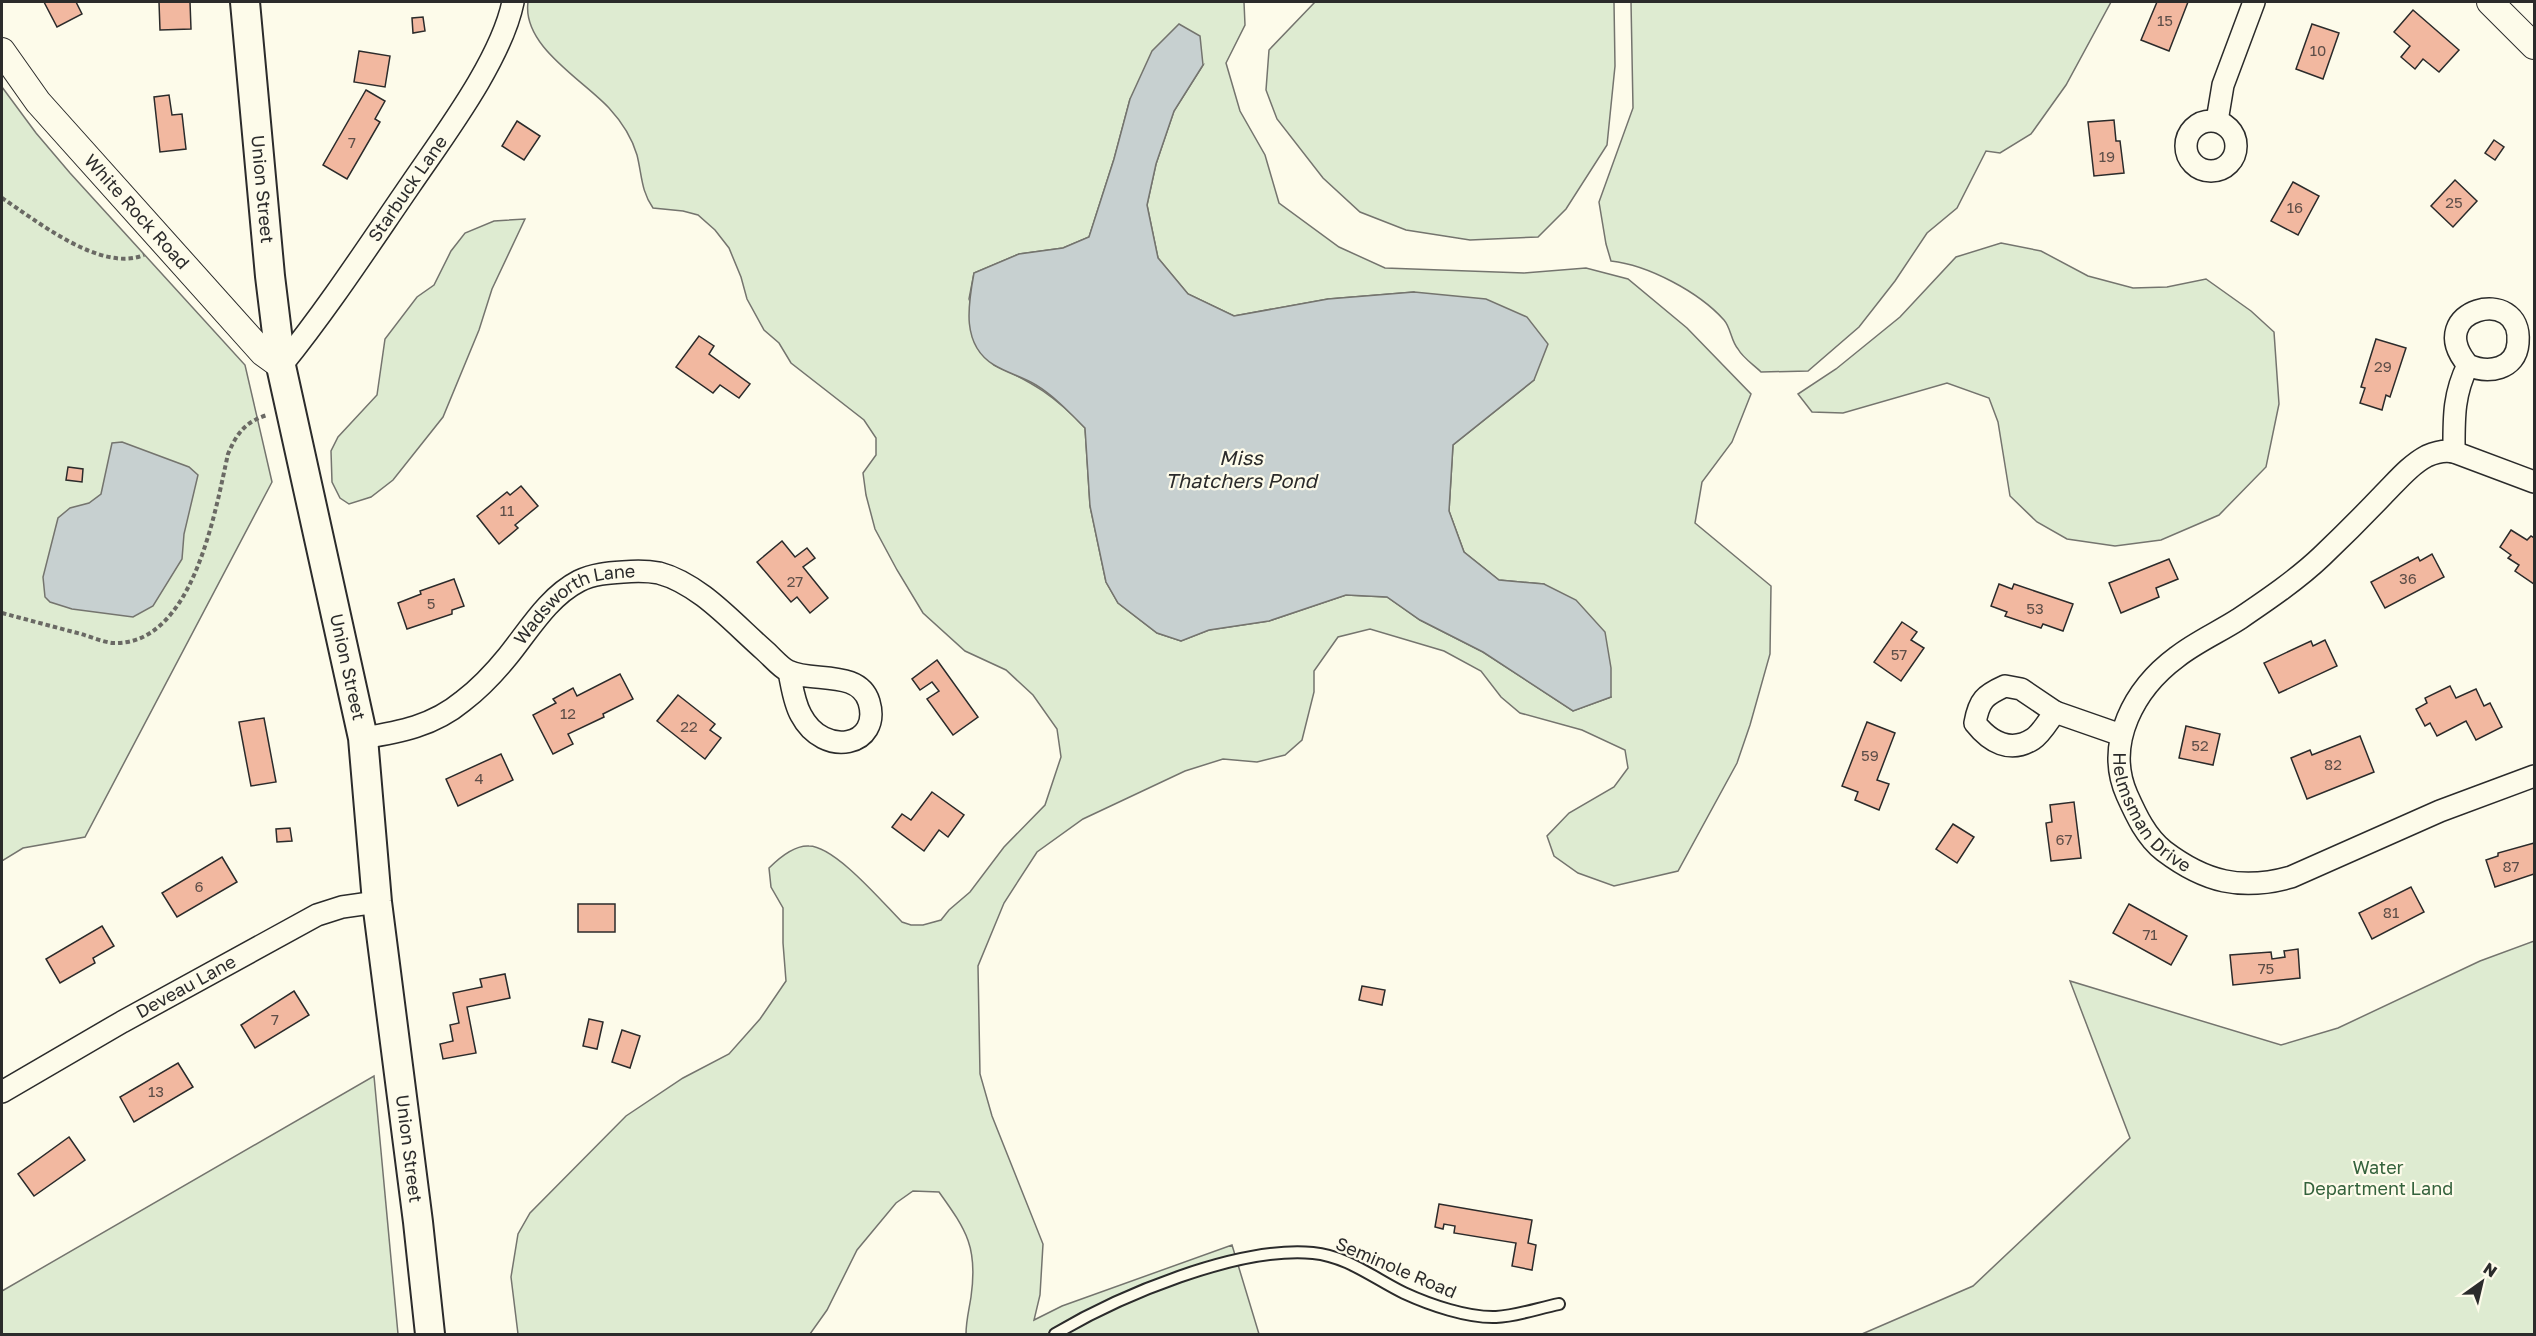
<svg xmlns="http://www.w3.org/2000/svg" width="2536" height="1336" font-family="'Golos Text',sans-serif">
  <rect width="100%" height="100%" fill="#fdfbea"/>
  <g fill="#deebd1" stroke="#74746e" stroke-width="1.5" fill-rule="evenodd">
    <path d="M528,2h716l1,23 -19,38 14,48 25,44 14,48 60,44 46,21 139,5 62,-5 42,11 59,49 64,66 -19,48 -30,40 -7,41 76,63 -1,68 -20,71 -13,38 -59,108 -64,15 -36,-13 -24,-17 -7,-20 22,-23 45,-26 14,-19 -3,-18 -43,-20 -62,-17 -19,-16 -20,-26 -37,-20 -74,-22 -32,8 -24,34v21l-12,48 -17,15 -28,7 -34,-3 -38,12 -102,48 -46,33 -33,51 -26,63 2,108 12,42 51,128 -3,51 -6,25 28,-14 170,-61 27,89h-293c0,-13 3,-24 5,-37 7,-49 -4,-66 -32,-105l-26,-1 -17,12 -39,47 -30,60 -17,24h-292l-7,-57 7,-43 12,-21 96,-97 57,-38 46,-24 31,-35 26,-38 -3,-38v-35l-12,-21 -2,-19c10,-10 25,-23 40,-22 26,0 74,57 93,76l9,3h12l18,-5 8,-10 21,-18 34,-45 41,-42 16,-48 -4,-28 -24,-34 -27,-25 -41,-19 -42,-38 -26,-43 -22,-41 -9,-34 -3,-22 13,-18v-17l-12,-18 -73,-57 -12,-20 -15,-13 -17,-31 -6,-22 -12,-29 -14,-18 -17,-15 -15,-4 -30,-3c-12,-17 -11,-33 -16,-53 -5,-17 -16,-34 -28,-47 -27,-29 -87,-62 -81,-106zM1203,65l-29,46 -18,53 -9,41 11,53 30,36 46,22 94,-17 86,-7 120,88 -81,65 -4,66 15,41 35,28 45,4 67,113 -38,14 -90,-59 -63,-32 -33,-23 -41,-2 -77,26 -60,9 -28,11 -24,-8 -39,-30 -12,-21 -16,-76 -5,-78c-29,-31 -52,-46 -91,-63l-25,-66 5,-26 45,-19 44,-6 26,-11 25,-78 16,-60z"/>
    <path d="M1315,2h299l1,64 -8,79 -41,64 -28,28 -68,3 -64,-10 -46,-18 -37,-34 -46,-59 -11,-29 3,-40z"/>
    <path d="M1631,2h480l-45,83 -35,49 -31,19 -14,-2 -29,57 -30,25 -32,48 -36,46 -51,44 -47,1c-7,-7 -18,-14 -23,-23 -7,-8 -7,-21 -14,-29 -25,-28 -76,-55 -113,-59l-5,-17 -7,-42 34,-94z"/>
    <path d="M2,87l34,46 34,40 175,192 27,117 -187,355 -62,11 -21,13z"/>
    <path d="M525,219l-33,70 -13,41 -36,87 -50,63 -22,17 -22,7 -9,-6 -8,-16 -1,-31 7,-14 39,-42 8,-56 32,-42 17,-12 17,-34 14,-18 29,-12z"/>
    <path d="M2001,243l40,8 47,25 45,12 34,-1 39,-8 45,32 23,21 5,72 -13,63 -47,48 -58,25 -46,6 -48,-7 -30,-17 -27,-26 -12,-74 -9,-24 -42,-15 -104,30 -31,-1 -14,-18 38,-25 64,-52 56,-60z"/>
    <path d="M2534,941v393h-672l111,-48 157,-148 -60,-157 211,64 57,-17 142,-67z"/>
    <path d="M374,1076l24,258h-396v-43z"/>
  </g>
  <g fill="#c7d0d0" stroke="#74746e" stroke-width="1.5">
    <path d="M1179,24l21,12 3,29 -29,46 -18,53 -9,41 11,53 30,36 46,22 94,-17 86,-7 72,7 41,18 21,27 -14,36 -81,65 -4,66 15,41 35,28 45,4 32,16 29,32 6,36v29l-38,14 -90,-59 -63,-32 -33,-23 -41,-2 -77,26 -60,9 -28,11 -24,-8 -39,-30 -12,-21 -16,-76 -5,-78c-15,-15 -31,-32 -49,-43 -13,-8 -29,-12 -42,-20 -33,-20 -26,-60 -20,-92l45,-19 44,-6 26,-11 25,-78 16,-60 22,-48z"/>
    <path d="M122,442l67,25 9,8 -14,59 -2,25 -29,47 -20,11 -61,-8 -22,-7 -5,-5 -2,-20 15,-59 12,-10 19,-5 12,-9 11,-51z"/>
  </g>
  <g fill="#f2b8a0" stroke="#2b2b2b" stroke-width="1.5">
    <path d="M44,2h32l6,12 -25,13z"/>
    <path d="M159,2h31l1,27 -31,1z"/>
    <path d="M2157,2h31l-19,49 -28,-11z"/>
    <path d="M2413,10l46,40 -20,22 -16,-13 -8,10 -14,-12 9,-11 -16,-14z"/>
    <path d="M423,17l2,14 -12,2 -1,-15z"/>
    <path d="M2312,24l27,9 -16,46 -27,-10z"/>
    <path d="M359,51l31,5 -5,31 -31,-5z"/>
    <path d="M366,90l19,11 -10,18 5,3 -33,57 -24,-14z"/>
    <path d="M169,95l3,20 10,-1 4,35 -26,3 -6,-55z"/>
    <path d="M2114,120l2,21h4l4,32 -30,3 -6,-54z"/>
    <path d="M517,121l23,15 -16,24 -22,-14z"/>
    <path d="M2494,140l10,7 -9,13 -10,-7z"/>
    <path d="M2455,180l22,21 -24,26 -22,-21z"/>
    <path d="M2293,182l26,14 -21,39 -27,-14z"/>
    <path d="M699,336l15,10 -5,8 41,30 -11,14 -19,-13 -7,8 -37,-26z"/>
    <path d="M2376,339l30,9 -16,49 -4,-2 -4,15 -22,-7 5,-15 -4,-1z"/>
    <path d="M68,467l15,2 -1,13 -16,-2z"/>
    <path d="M521,486l17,20 -23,19 3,3 -19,16 -22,-28 30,-24 3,3z"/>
    <path d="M2511,530l16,10 4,-4 3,2v46l-19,-13 4,-6 -11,-7 3,-3 -11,-8z"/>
    <path d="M782,541l13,16 12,-9 8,10 -12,9 25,31 -18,15 -13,-16 -6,5 -34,-40z"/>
    <path d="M2432,554l12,23 -59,31 -14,-26 47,-25 2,4z"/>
    <path d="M2169,559l9,20 -22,9 3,9 -38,16 -12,-30z"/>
    <path d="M454,579l10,27 -12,4v4l-45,15 -9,-26 23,-9 -1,-3z"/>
    <path d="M1999,584l13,5 2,-5 59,20 -10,27 -20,-7 -2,4 -36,-12 2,-4 -16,-6z"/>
    <path d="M1902,622l15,10 -6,8 13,8 -23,33 -27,-19z"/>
    <path d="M2325,640l12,26 -58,27 -15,-30 47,-22 2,5z"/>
    <path d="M937,660l41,57 -25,18 -26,-36 12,-8 -7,-9 -12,8 -8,-11z"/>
    <path d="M620,674l13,25 -30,15 1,3 -36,17 5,10 -20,10 -20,-39 23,-12 -3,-4 20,-11 4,8z"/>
    <path d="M2450,686l6,12 20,-9 8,17 6,-3 12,24 -26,13 -10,-19 -29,15 -7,-13 -5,3 -9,-17 11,-6 -2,-5z"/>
    <path d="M678,695l37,29 -5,6 11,8 -16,21 -48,-38z"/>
    <path d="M264,718l12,64 -25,4 -12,-64z"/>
    <path d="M1867,722l28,11 -18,47 12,4 -10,26 -24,-10 3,-8 -16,-6z"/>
    <path d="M2186,726l34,8 -7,31 -34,-7z"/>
    <path d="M2360,736l14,36 -67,27 -16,-41 19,-8 2,5z"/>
    <path d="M501,754l12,26 -55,26 -12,-27z"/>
    <path d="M932,792l32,23 -16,22 -9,-7 -15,21 -32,-24 10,-13 9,6z"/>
    <path d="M2074,802l7,56 -30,3 -5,-38 6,-1 -2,-17z"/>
    <path d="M1953,824l21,13 -17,26 -21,-14z"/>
    <path d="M290,828l2,13 -15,1 -1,-13z"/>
    <path d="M2534,843v31l-39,13 -9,-27 12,-4v-3z"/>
    <path d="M222,857l15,25 -60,35 -15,-24z"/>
    <path d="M2411,887l13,25 -52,27 -13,-26z"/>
    <rect x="578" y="904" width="37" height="28"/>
    <path d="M2129,904l58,32 -16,29 -58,-32z"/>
    <path d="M102,926l12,20 -21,12 2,5 -35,20 -14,-24z"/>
    <path d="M2298,949l2,29 -67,7 -3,-30 41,-3 1,7 13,-2 -1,-6z"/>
    <path d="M505,974l5,24 -43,9 9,46 -33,6 -3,-15 13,-3 -3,-16 9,-2 -6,-30 29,-6 -2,-8z"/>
    <path d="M1362,986l23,4 -3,15 -23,-5z"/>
    <path d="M294,991l15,24 -54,33 -14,-23z"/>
    <path d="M589,1019l14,3 -6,27 -14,-3z"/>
    <path d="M622,1030l18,6 -10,32 -18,-6z"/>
    <path d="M178,1063l15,24 -59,35 -14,-25z"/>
    <path d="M69,1137l16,23 -51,36 -16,-22z"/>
    <path d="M1439,1204l93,16 -4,23 8,2 -4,25 -20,-4 4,-23 -62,-10 1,-7 -11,-2 -1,5 -8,-2z"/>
  </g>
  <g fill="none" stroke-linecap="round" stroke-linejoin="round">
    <g stroke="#2b2b2b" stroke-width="14">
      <path id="service" d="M1055,1334c64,-38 182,-88 258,-81 34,3 62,26 91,40 26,12 64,25 92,24 21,-1 43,-9 63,-13"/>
    </g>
    <g stroke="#2b2b2b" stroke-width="24">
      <g id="minor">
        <circle cx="2211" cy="146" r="25"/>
        <path d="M2217,121l6,-36 31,-83"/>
        <path id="s1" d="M281,366c47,-58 88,-121 130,-182 34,-50 90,-124 102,-182"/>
        <path d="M2454,452c0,-33 -1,-57 14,-87 20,9 48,5 50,-22 5,-60 -97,-33 -50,22"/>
        <path id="s2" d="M2534,482l-80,-30c-10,-2 -18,0 -27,4 -17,9 -30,25 -44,39 -20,21 -40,41 -61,61 -24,23 -55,44 -83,63 -20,13 -43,23 -62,38 -42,31 -73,86 -50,138 9,20 19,42 37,56 41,31 77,40 127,26l149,-66 94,-35"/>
        <path d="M2005,686l16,3 34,23c-6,8 -14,22 -22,27 -23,15 -43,3 -58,-16 4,-23 10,-28 30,-37z"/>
        <path d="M2055,712l66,23"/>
        <path id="s3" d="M363,738c37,-6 70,-12 100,-37 17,-13 32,-29 45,-45 21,-26 40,-59 71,-75 14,-7 29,-8 44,-9 12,-1 25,-1 36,1 41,11 74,50 105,77 8,7 16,17 24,21 23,12 71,-2 81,31 13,44 -45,57 -68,13 -7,-12 -9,-29 -12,-43"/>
        <path id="s4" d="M2,1092l120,-70 195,-107 25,-8 35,-5"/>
      </g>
    </g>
    <g stroke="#2b2b2b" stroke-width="28">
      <g id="tertiary">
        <path d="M2490,2l44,44"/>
        <path id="s5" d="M2,51l36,51 225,251 18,13"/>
      </g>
    </g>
    <g stroke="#2b2b2b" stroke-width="32">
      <g id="secondary">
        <path id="s6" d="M245,2l25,274 11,90 82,372 14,164 41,320 12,112"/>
      </g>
    </g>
    <g stroke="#6a6964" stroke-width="4" stroke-dasharray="4.5 3" stroke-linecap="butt">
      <path d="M2,198c35,23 99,75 142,57"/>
      <path d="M2,613c26,7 53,14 79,21 10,3 22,8 32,9 80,3 102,-131 115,-189 9,-21 17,-32 39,-39"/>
    </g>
    <use href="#service" stroke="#fdfbea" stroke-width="10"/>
    <use href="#minor" stroke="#fdfbea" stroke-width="21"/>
    <use href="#tertiary" stroke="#fdfbea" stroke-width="26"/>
    <use href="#secondary" stroke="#fdfbea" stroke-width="28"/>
  </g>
  <g text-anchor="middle" stroke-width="4.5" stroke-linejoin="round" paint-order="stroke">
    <g font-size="15" fill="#5d4e48">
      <text x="2165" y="26">15</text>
      <text x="2318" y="56">10</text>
      <text x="352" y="148">7</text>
      <text x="2107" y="162">19</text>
      <text x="2454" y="208">25</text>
      <text x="2295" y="213">16</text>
      <text x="2383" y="372">29</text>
      <text x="507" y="516">11</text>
      <text x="2408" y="584">36</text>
      <text x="795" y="587">27</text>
      <text x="431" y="609">5</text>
      <text x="2035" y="614">53</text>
      <text x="1899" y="660">57</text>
      <text x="568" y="719">12</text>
      <text x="689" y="732">22</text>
      <text x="2200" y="751">52</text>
      <text x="1870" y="761">59</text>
      <text x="2333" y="770">82</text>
      <text x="479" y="784">4</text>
      <text x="2064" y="845">67</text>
      <text x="2511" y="872">87</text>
      <text x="199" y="892">6</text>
      <text x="2391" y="918">81</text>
      <text x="2150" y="940">71</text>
      <text x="2266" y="974">75</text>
      <text x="275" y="1025">7</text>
      <text x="156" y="1097">13</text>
    </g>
    <g font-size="18" fill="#2b2b2b" stroke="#fdfbea">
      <text dy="6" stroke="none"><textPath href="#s6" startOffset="188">Union Street</textPath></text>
      <text dy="6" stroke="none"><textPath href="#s1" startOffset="218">Starbuck Lane</textPath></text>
      <text dy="6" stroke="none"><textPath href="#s5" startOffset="210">White Rock Road</textPath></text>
      <text dy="6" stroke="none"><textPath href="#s3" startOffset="261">Wadsworth Lane</textPath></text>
      <text dy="6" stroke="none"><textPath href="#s6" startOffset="674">Union Street</textPath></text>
      <text dy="6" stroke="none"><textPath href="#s2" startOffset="621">Helmsman Drive</textPath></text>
      <text dy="6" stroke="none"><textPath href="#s4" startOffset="212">Deveau Lane</textPath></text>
      <text dy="6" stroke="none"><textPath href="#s6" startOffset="1160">Union Street</textPath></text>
      <text transform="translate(1396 1268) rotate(23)" y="6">Seminole Road</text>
    </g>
    <g font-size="18" fill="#34623c" stroke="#fdfbea">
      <text x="2378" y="1174">Water<tspan x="2378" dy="21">Department Land</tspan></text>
    </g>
    <g font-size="20" font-style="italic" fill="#2b2b2b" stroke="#fdfbea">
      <text x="1241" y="465">Miss<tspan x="1241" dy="23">Thatchers Pond</tspan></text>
    </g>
  </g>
  <rect width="2536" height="1336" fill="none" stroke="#2b2b2b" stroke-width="6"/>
  <g transform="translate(2482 1282) rotate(34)" stroke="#fdfbea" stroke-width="4.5" paint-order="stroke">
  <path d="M0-4.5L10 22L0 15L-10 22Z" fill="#2b2b2b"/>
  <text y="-9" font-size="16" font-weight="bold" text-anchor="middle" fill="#2b2b2b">N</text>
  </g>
</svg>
